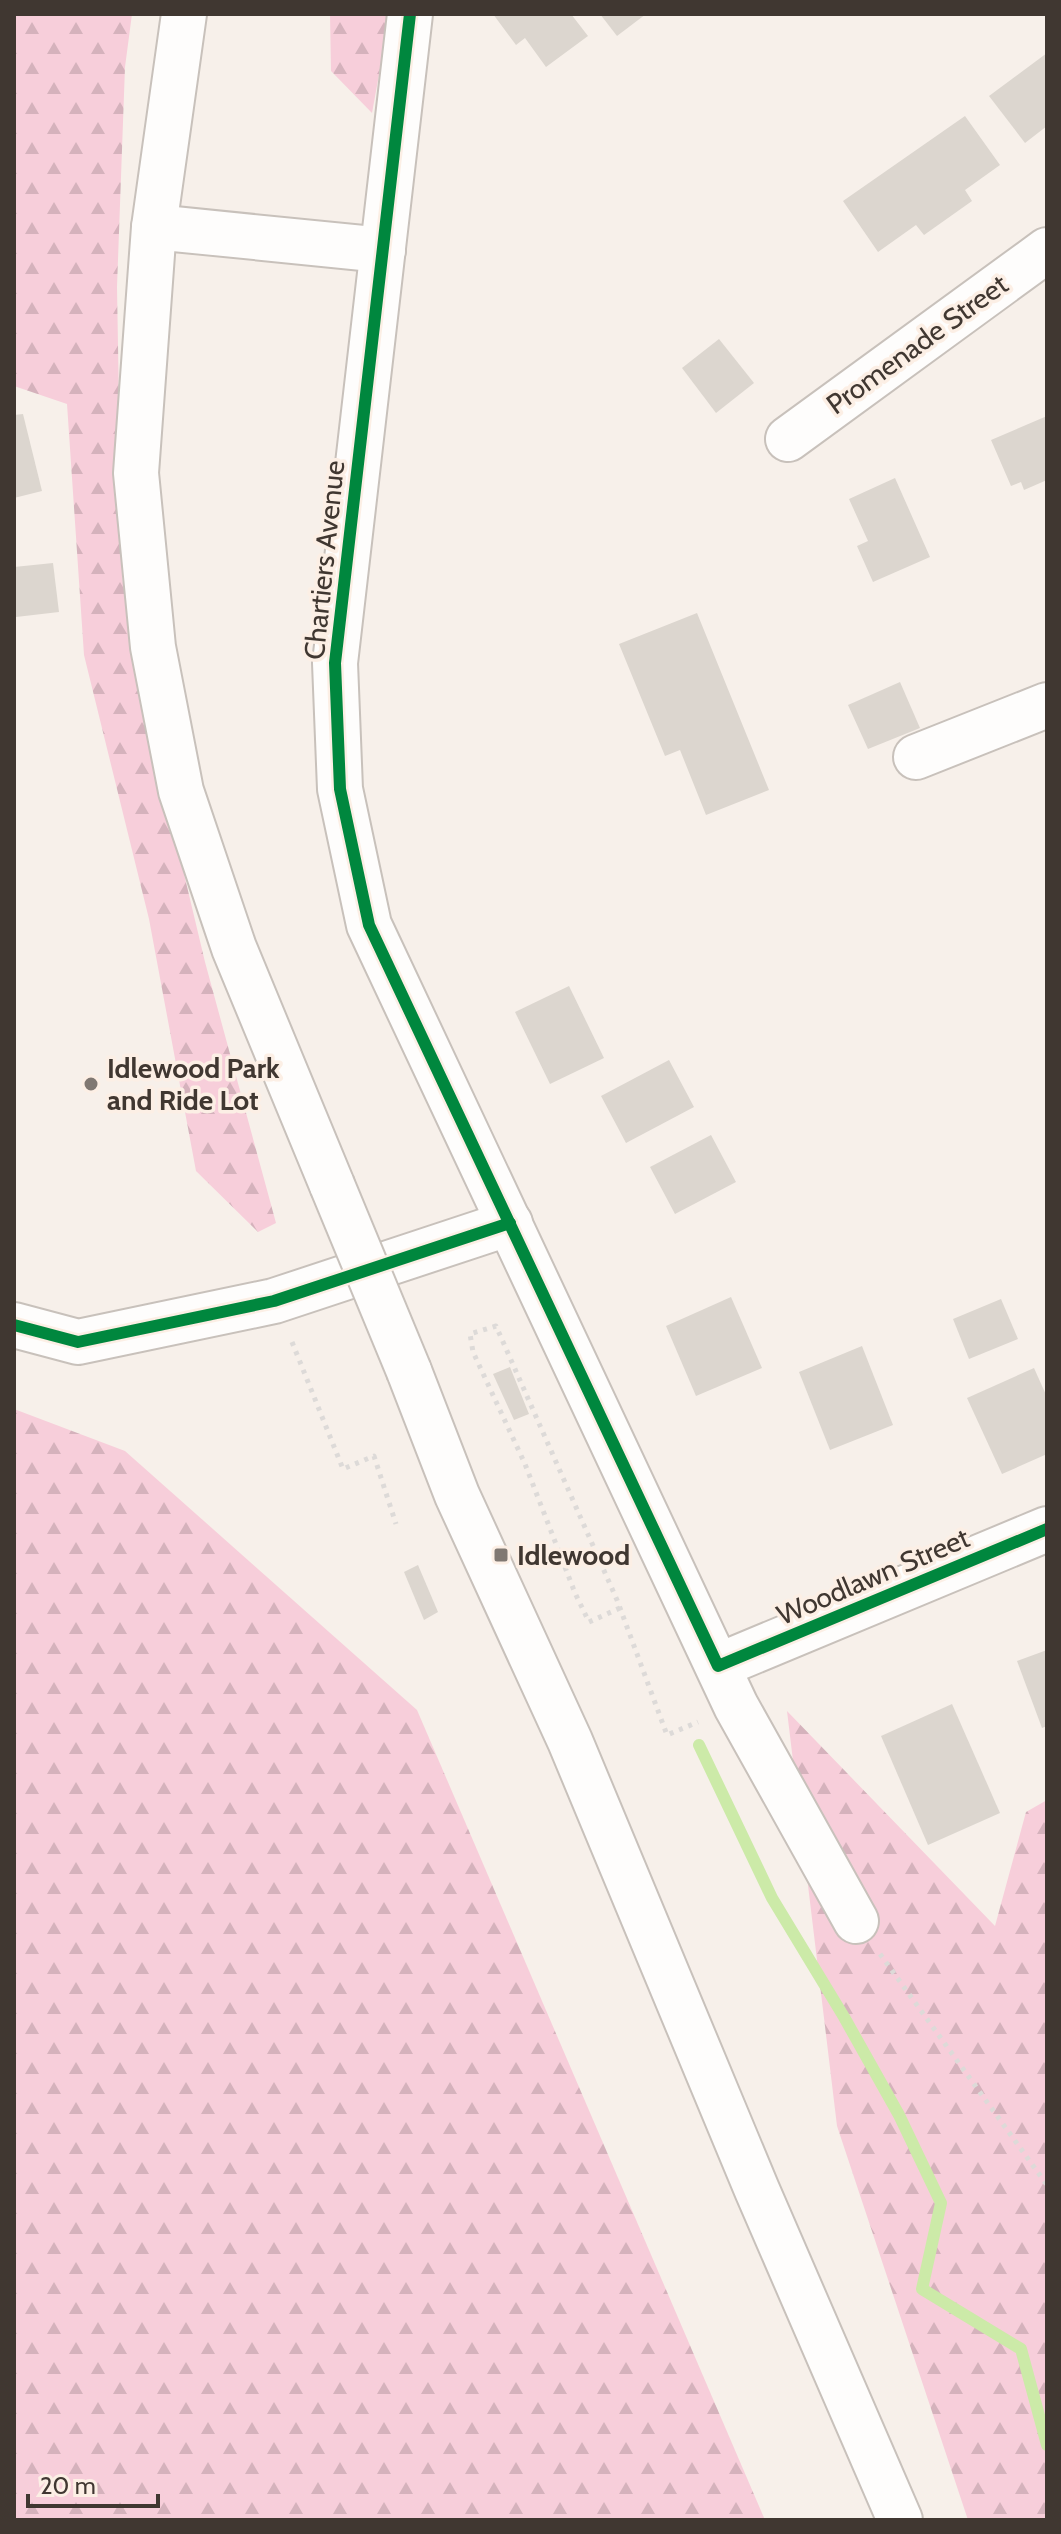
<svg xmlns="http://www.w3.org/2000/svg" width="1061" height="2534" font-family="Cabin,sans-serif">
  <defs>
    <pattern id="forest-firs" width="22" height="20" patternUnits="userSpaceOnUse" patternTransform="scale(2)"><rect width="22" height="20" fill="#f7ceda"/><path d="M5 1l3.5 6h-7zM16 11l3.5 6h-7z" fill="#d5b2bc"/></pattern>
  </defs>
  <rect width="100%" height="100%" fill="#f7f0ea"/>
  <g fill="url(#forest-firs)">
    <path d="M14,14h118l-7,53 -8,220 5,291 32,170 51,214 71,261 -18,9 -62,-61 -47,-252 -65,-264 -17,-251 -53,-18z"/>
    <path d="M330,14h60l-18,99 -41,-42z"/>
    <path d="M14,1409l111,42 292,259 348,810h-751z"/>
    <path d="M787,1711l208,215 31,-114 21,-12v720h-79l-131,-394z"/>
  </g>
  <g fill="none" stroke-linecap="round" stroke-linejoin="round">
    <path stroke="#cceaa8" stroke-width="12" d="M699,1745l73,153 72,119 55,98 42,88 -19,86 99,60 26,96"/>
  </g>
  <g fill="#dcd6cf">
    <path d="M493,14h47l2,2 3,-2h26l17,22 -42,31 -21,-29 -9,7z"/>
    <path d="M600,14h46l-29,22z"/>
    <path d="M1047,53v73l-22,17 -36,-47z"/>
    <path d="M965,116l35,49 -35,25 7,11 -48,34 -8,-10 -38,27 -35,-51z"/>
    <path d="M719,339l35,44 -38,30 -34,-45z"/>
    <path d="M23,414l19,77 -28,7v-83z"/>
    <path d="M1047,416v64l-23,10 -3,-8 -10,4 -20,-46z"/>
    <path d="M895,478l35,79 -57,25 -16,-36 11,-5 -19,-42z"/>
    <path d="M53,563l6,49 -43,5 -2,-50z"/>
    <path d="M697,613l72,177 -63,25 -26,-65 -15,6 -46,-112z"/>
    <path d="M900,682l20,46 -52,21 -20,-44z"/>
    <path d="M569,986l35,72 -54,26 -35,-72z"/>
    <path d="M669,1060l25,47 -68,36 -25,-47z"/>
    <path d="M711,1135l25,47 -61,32 -25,-47z"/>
    <path d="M731,1297l31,71 -66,28 -30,-70z"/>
    <path d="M1001,1299l17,40 -49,20 -16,-40z"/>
    <path d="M862,1346l31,79 -63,25 -31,-78z"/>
    <path d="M510,1367l19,47 -15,6 -21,-46z"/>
    <path d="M1034,1368l13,29v57l-45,20 -35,-76z"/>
    <path d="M418,1565l20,47 -14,8 -20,-48z"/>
    <path d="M1047,1650v76l-5,2 -25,-67z"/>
    <path d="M952,1704l48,109 -72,32 -47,-109z"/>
  </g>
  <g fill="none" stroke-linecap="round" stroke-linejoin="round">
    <g stroke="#c8c1bb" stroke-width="48">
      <g id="minor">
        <path d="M184,14l-30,213 -18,246 17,174 28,144 53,157 98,237"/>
        <path d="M410,14l-75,649 5,126 29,136 367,781 120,215"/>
        <path d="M154,227l229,23"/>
        <path d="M788,439l259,-189"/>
        <path d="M916,757l131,-52"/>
        <path d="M14,1325l64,17 196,-41 236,-78"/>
        <path d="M409,1371l48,124 113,246 187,449 143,330"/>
        <path d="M718,1666l329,-137"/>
      </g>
    </g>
    <g stroke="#dddad8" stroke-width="5" stroke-dasharray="4 6" stroke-linecap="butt">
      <path d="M292,1342l51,127 31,-13 22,68"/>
      <path d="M620,1608l-31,14 -14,-29 -50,-129 -52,-112 -3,-18 26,-8 121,274 3,8 47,127 31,-13"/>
      <path d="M880,1954l167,231"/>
    </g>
    <use href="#minor" stroke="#fefdfc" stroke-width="44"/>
    <g stroke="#c8c1bb" stroke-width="48" stroke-linecap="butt">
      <path id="minor-bridge" d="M332,1185l77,186"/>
    </g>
    <use href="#minor-bridge" stroke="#fefdfc" stroke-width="44"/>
    <g stroke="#fcefe5" stroke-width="17">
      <g id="cycleway">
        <path d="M410,14l-75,649 5,126 29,136 349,741 329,-137"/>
        <path d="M14,1325l64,17 196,-41 236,-78"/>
      </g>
    </g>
    <use href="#cycleway" stroke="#00873e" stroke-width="12"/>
  </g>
  <g fill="#807872" stroke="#fcefe5" stroke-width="3">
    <circle cx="91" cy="1084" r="8"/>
    <rect x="493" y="1547" width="16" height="16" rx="4"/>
  </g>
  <g text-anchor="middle" stroke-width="7" stroke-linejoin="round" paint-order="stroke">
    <g font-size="28" fill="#403731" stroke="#fcefe5">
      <text transform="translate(917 344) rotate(-36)" y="10">Promenade Street</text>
      <text transform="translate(324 560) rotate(-84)" y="10">Chartiers Avenue</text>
      <text transform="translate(873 1576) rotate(-23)" y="10">Woodlawn Street</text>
    </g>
    <g font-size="28" font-weight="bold" fill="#403731" stroke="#fcefe5" text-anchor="start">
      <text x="107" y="1078">Idlewood Park<tspan x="107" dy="32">and Ride Lot</tspan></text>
      <text x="517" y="1565">Idlewood</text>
    </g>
  </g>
  <rect width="1061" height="2534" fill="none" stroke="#403731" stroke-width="32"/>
  <path d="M28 2494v12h130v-12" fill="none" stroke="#403731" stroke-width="4"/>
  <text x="40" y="2494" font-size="24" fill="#403731" stroke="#fcefe5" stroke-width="6" paint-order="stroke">20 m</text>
</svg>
